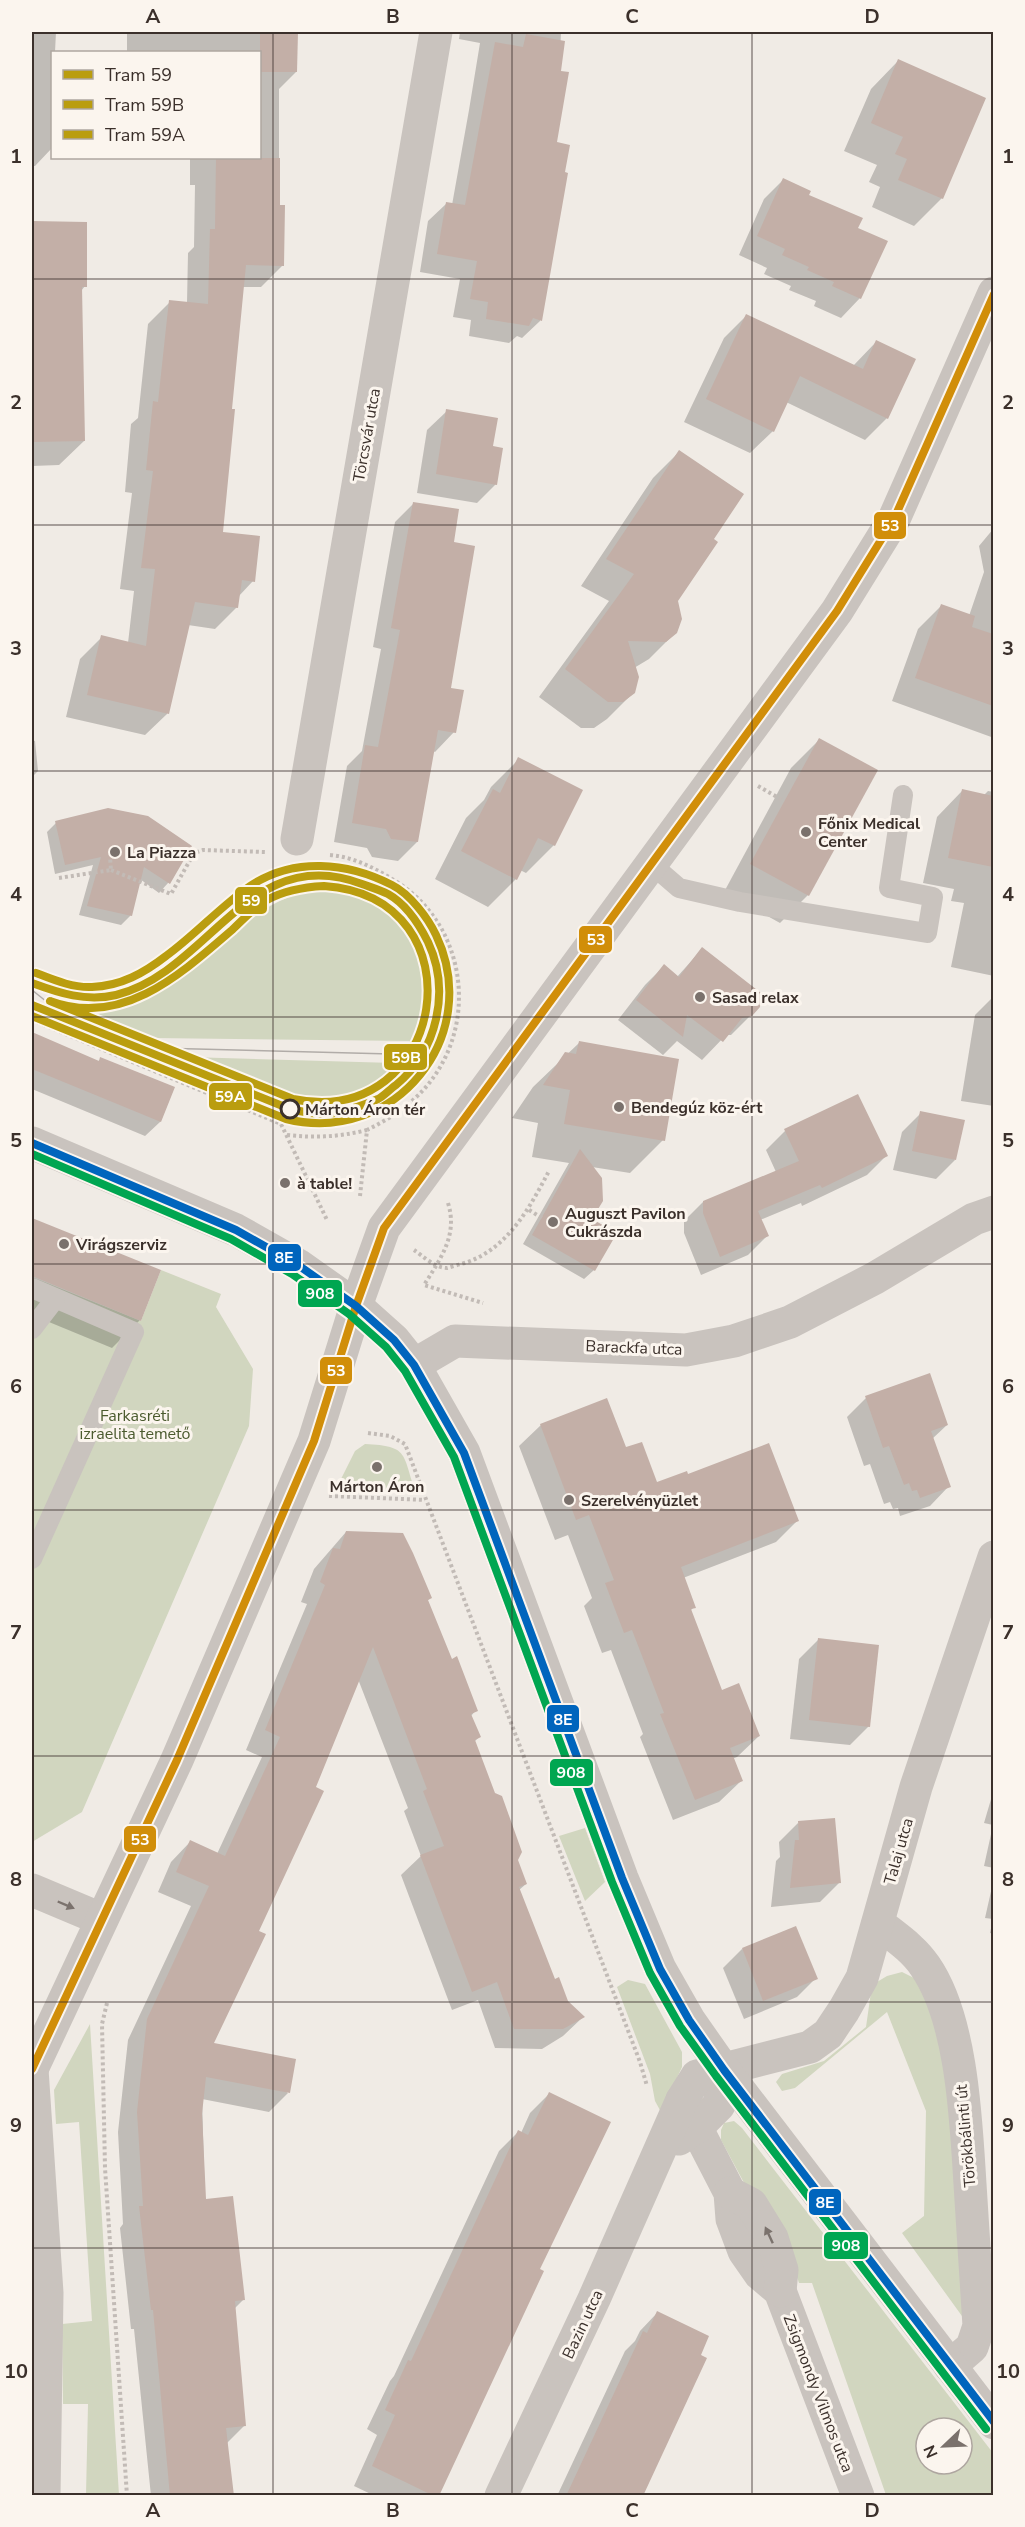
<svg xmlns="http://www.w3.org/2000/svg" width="1025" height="2527" font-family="'Nunito Sans',sans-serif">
  <rect width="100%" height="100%" fill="#f0ebe5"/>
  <g fill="#d1d6bf" fill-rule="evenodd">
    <path d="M330,886c155,25 121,235 -29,215l-113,-44 206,6 16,-22 -258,-3 -16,-2 -65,-25 -3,-7c7,-3 14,2 22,2 18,2 41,-3 58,-10 14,-7 29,-20 41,-29 49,-38 77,-71 141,-81z"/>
    <path d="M161,1270l60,24 -5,13 37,62 -4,57 -167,386 -50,30v-565l109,44z"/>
    <path d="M365,1444c45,2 37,10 51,49l-79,-6 18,-36z"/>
    <path d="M585,1828l20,54 -20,19 -26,-65z"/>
    <path d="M902,1972l16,8 25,53 24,290 -65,-90 22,-17 2,-105 -39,-99 -92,76 -13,3 -6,-9 6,-8 42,-13 42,-34 6,-42 15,-9z"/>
    <path d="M628,1980l17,4 37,68v15l-21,45 -6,-11 -5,-27 -33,-87z"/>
    <path d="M90,2024l29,471h-33l2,-91h-25l-1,-80 30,-3 -13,-199 -23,2 -2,-34z"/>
    <path d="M734,2121l8,7 251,325v42h-107l-74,-212h-13l-16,-49 -34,-42 -28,-52v-10l3,-7zM926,2428h36v36h-36z"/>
  </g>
  <g fill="#0003">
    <path d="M32,32h24l-1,20h-3v96l-17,18h-3z"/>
    <path d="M127,32h169v40l-17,17v117l4,59 -22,22h-19l-12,123 -8,123 31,48 -15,16 -1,10 -22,22 -27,-4 -21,89 -22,21 -79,-18 14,-58 22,-22 26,6 6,-52 -14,-2 12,-96 -7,-1 6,-68 7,-6 10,-94 22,-22 17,1 1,-50 6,-6 1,-62h-5v-27h70v-106h-133z"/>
    <path d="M460,32h101l-5,112 7,30h4l-27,147 -18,17 -5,-2 -8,7 -40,-7 2,-16 -18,-3 7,-38 -40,-7 8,-51 18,-17 6,1 17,-95 11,-67 -21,-4z"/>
    <path d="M898,61l44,137 -28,28 -42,-19 8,-20 -11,-5 8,-17 -33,-14 27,-62z"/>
    <path d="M783,180l73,48 4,70 -19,20 -27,-12 2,-5 -27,-11 2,-4 -27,-12 3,-6 -28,-13 25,-56z"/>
    <path d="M32,223l54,1 -1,62 -4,5 3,150 -25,24 -27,1z"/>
    <path d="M746,316l107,50 23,-24 11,76 -22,22 -79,-38 -13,29 -23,22 -66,-31 40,-84z"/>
    <path d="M447,411l44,37 5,36 -19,19 -60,-10 10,-63z"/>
    <path d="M679,452l33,88 -36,60v32l-27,27 -15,9v24l-27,27 -13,9h-13l-42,-31 70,-96 -28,-15 72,-108z"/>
    <path d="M414,503l38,40 -3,146 5,43 -19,20 -2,-1 -16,91 -19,19 -26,-4 -5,-9 -33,-6 13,-76 15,-15 19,-102 -8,-2 22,-125z"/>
    <path d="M994,528v210l-102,-37 26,-72 23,-23 28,10 15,-44 -5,-26z"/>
    <path d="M32,740l3,1 3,30 -6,6z"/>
    <path d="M819,740l57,31 -68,124 -28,28 -56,-31 67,-124z"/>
    <path d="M519,759l62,32 -27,54 -28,28 -6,-3 -4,9 -28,28 -53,-28 31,-61 18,-18 7,-13z"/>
    <path d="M962,791l21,5 5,-5 6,1v184l-43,-9 13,-64 -13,-2 3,-12 -31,-6 14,-66z"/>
    <path d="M56,823l134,23 -22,37 -9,10 -19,-14 -9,36 -10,10 -42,-10 14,-50 -38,9 -8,-42z"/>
    <path d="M702,949l49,66 -20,20h-5l-24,25 -25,-19 -14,14 -45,-35 27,-35 19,-19 13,11z"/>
    <path d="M994,996v110l-33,-5 14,-86z"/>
    <path d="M32,1035l65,27 4,-3 72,29 -13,34 -15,14 -113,-47z"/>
    <path d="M579,1043l84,97 -33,33 -38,-6 -2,52 4,51 -10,9 -61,-35 46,-81 -37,-6 6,-34 -26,-5 21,-31z"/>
    <path d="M921,1113l34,47 -19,19 -43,-9 9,-38z"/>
    <path d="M785,1131l101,25 -19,19 -65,31 -1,-3 -41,17 7,16 -19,19 -47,20 -17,-42v-12l19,-19 73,-30 -10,-22z"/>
    <path d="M32,1219l127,52 -19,49 -28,28 -80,-33z"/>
    <path d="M866,1398l81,27 -15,14 17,47 -19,20 -30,10 -2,-8 -5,1 -3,-7 -6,2 -14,-40 -6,2 -17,-49z"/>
    <path d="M541,1425l84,24 31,35 32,-8 109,45 -21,21 -93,36 11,29 -4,4 31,81 38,44 -22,21 -5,2 9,22 -22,21 -46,18 -33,-83 3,-3 -32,-84 -9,3 -18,-47 8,-8 -24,-63 -13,5 -36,-94z"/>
    <path d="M346,1532l84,66 -3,3 24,60 25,49 -5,6 8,21 -5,5 52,142 -7,6 35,91 12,21 17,15 -20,19 -21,13 -47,-1 -17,-48 -26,10 -51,-135 20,-19 -17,-45 4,-3 -50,-129 -146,365 76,49 -19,19 -67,-13 3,101 39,99 -10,10 10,117 -17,17 5,53h-81l-17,-167h-3l-11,-101 3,-4 -5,-92 10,-92 63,-134 -33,-14 13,-30 19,-20 27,12 45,-97 -16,-7 61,-146 -6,-2 13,-33z"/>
    <path d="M818,1640l51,86 -19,19 -60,-6 9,-80z"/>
    <path d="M994,1789v79l-10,-2 9,-41 -9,-2z"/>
    <path d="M798,1823l41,60 -19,19 -49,5 5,-46 4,-4 -1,-15z"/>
    <path d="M994,1878v56l-4,-1 3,-14 -8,-1z"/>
    <path d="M742,1949l74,29 -19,19 -53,22 -21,-51z"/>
    <path d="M549,2094l-11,176 -101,226h-62l-21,-10 23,-51 -10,-6 23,-48 4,-5 105,-225 19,-19 3,1 9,-20z"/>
    <path d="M657,2313l-16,183h-84l68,-145 10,-10 5,-10z"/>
  </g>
  <g fill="#c3afa7">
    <path d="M260,32h38l-1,40h-37z"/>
    <path d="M526,34l39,7 -4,30 8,1 -12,70 13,3 -5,27 3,1 -26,148 -9,-3 -4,8 -43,-7 2,-17 -18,-3 7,-38 -40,-7 9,-52 19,3 30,-163 28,5z"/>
    <path d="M898,59l88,39 -43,101 -45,-19 9,-21 -12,-5 8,-17 -32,-14z"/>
    <path d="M216,158h64v47h5l-1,61 -38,-1 -14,144h3l-12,123 37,4 -5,46 -13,-2 -4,28 -43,-6 -26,112 -82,-19 14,-60 45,11 9,-77 -14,-1 12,-97 -7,-1 7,-69 5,1 11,-102 39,4 2,-75h5z"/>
    <path d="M783,178l28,13 -2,4 54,23 -5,10 30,13 -27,58 -29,-13 2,-4 -27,-12 2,-3 -27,-12 3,-6 -28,-13z"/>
    <path d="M32,221l55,1v65h-5l3,154 -53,1z"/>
    <path d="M746,314l117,55 13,-29 40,19 -28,60 -88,-43 -26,56 -68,-33z"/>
    <path d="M446,409l52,9 -5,28 10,2 -6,37 -61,-11z"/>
    <path d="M679,450l65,44 -30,45 4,3 -40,59 4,18 -5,14 -11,9 -38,-1 11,36 -4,16 -12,9h-15l-43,-33 69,-95 -28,-15z"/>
    <path d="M413,502l46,7 -5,33 21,4 -24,142 13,2 -8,43 -18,-3 -20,112 -27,-3 -5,-10 -34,-6 13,-78 13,2 22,-117 -9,-2z"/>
    <path d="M941,604l34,12 -3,11 21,7v72l-78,-28z"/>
    <path d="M819,738l59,32 -69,126 -59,-32z"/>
    <path d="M518,757l65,33 -28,56 -17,-8 -21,42 -56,-29 32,-62 7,4z"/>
    <path d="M962,789l31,7v71l-45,-9z"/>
    <path d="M108,808l40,8 44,30 -22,38 -26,-17 -12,49 -45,-10 14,-49 -36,8 -10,-44z"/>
    <path d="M702,947l59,46 -1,14 -8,9 -10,2 -19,24 -36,-27 -4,22 -47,-37 28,-36 15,13z"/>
    <path d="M32,1032l67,29 1,-4 75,30 -14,35 -129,-53z"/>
    <path d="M579,1041l100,18 -14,82 -101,-17 6,-34 -27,-5 22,-33 11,2z"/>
    <path d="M858,1094l30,62 -66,32 -2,-3 -62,26 11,25 -49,21 -17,-44v-12l96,-40 -15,-32z"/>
    <path d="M920,1111l45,9 -9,40 -44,-9z"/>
    <path d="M580,1149l22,29 1,23 -11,18 25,14 -22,38 -63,-36z"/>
    <path d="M32,1218l129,52 -20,51 -109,-45z"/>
    <path d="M930,1373l18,52 -17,6 20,56 -31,11 -3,-8 -5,1 -3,-8 -5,2 -15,-39 -6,2 -18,-52z"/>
    <path d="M607,1398l19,49 16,-5 15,40 30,-11 1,3 81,-31 30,78 -118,46 15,41 -5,1 31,81 17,-7 21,53 -30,12 13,33 -48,19 -35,-86 4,-1 -32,-83 -8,3 -19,-50 9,-3 -25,-65 -13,5 -36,-96z"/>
    <path d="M346,1531l57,2 10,20 19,45 -4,2 24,59 5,-3 21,55 -7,3 10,23 -6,3 20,53 7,3 20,56 -4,8 9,24 -8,3 36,92 4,-2 9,24 17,16 -22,12h-49l-17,-47 -25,10 -52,-137 24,-9 -21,-55 4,-2 -54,-142 -57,140 8,4 -65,140 7,3 -52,109 82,16 -6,34 -84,-16 -4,37 4,85 27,-3 6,51 6,53 -10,1 11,125 -20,2 8,68h-64l-17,-186h-2l-12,-104h4l-6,-94 10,-93 62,-133 -33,-14 14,-32 35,16 55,-119 -15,-7 60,-145 -5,-3 13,-34 7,1z"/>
    <path d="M818,1638l61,7 -9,82 -61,-7z"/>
    <path d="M835,1818l6,65 -51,5 5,-48h4l-1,-19z"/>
    <path d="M796,1926l22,53 -55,22 -21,-53z"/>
    <path d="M549,2092l62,30 -71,147 4,2 -105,225h-5l-62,-30 23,-51 -10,-5 23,-50 3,1 107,-231 10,5z"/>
    <path d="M657,2311l52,25 -8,19 6,3 -64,138h-77l77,-165 4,2z"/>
  </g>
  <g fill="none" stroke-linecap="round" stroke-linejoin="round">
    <g stroke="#c2bbb6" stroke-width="4" stroke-dasharray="3 3" stroke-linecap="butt">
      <path d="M758,786l26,15"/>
      <path d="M330,855c25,2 46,14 67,27 76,48 83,159 16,218 -14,13 -30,22 -46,30l-7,66"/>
      <path d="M111,870l60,24 23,-41 9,-3 62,2"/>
      <path d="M59,878l52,-8 -1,-13"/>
      <path d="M32,1020l249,104 46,96"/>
      <path d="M287,1135c28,3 52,2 80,-5"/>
      <path d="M448,1203c10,32 -7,55 -24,82l59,18"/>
      <path d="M529,1210l13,8"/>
      <path d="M414,1250c9,6 21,18 33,18 4,-1 10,-3 14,-4 45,-12 68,-55 88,-93"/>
      <path d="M368,1433l22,3 15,8 235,618 7,24"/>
      <path d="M329,1496l96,4"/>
      <path d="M107,2003l-5,21 3,144 22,328"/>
    </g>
    <g stroke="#c9c3be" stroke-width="20">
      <path d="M650,863l29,25 61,14 187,31 6,-36 -44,-9 14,-93"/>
      <path d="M32,1288l102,44 -102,227"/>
      <path d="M32,1329l23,-30"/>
    </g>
    <g stroke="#c9c3be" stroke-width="33">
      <path d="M297,839l139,-807"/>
      <path d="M414,1365l41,-24 231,9 48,-9 56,-19 85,-44 99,-59 20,-7"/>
      <path d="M32,1890l69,29"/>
      <path d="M878,1923c16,13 35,25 47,43 37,53 41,154 45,218 3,47 6,94 9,142l-7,21 -22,19"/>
      <path d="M32,2069l15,224 -3,203"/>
      <path d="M682,2100l48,93 2,26 12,32 16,23 20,17 78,205"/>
      <path d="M679,2139l18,-12 22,-22 5,-35"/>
      <path d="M730,2193l21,11 21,34 10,32 -2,21"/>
      <path d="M501,2496l93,-197 88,-199 15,-24 113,-29 18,-13 16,-24 18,-32 54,-191 78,-230"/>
    </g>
    <g stroke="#c9c3be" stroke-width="33">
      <path d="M32,1143l204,87 62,35 58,41 38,34 20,25 50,88 158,425 38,91 29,51 35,50 270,353"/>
      <path d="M32,2069l145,-309 137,-319 42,-135 28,-78 453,-617 57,-92 100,-226"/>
    </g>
    <g stroke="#b1aca8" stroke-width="1.5">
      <path d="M32,990l30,24 37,18"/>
      <path d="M108,1036l49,12 234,6"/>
    </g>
    <g stroke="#fbf5ee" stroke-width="12">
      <path id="bus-1" d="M32,2069l145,-309 137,-319 42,-135 28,-78 453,-617 57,-92 100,-225"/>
    </g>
    <g stroke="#fbf5ee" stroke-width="12">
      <path id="bus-2" d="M32,1143l204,87 62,35 58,41 38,34 20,25 50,88 158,425 38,91 29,51 35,50 270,352"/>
    </g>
    <g stroke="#fbf5ee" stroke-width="12">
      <path id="bus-3" d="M32,1154l199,85 61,35 57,40 37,33 19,24 49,86 158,425 38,91 30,53 36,50 270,353"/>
    </g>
    <use href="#bus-1" stroke="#d18e09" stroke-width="8"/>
    <use href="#bus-2" stroke="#0065bd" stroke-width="8"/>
    <use href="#bus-3" stroke="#00a651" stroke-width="8"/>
    <g stroke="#fbf5ee" stroke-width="12">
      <path id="tram-1" d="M32,983c27,10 54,19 84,12 93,-23 133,-154 246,-111 8,3 18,6 26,10 18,10 31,30 40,48 23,49 9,109 -32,143 -6,4 -12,11 -18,14 -13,6 -30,11 -43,14 -14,3 -31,-1 -45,-4l-258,-104"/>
    </g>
    <g stroke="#fbf5ee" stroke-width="12">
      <path id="tram-2" d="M324,886c160,11 123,245 -31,213l-243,-98c72,27 131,-27 182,-71 11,-10 21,-22 35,-30 18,-10 37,-13 57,-14z"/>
    </g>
    <g stroke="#fbf5ee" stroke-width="12">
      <path id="tram-3" d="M32,1016l254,103c109,27 198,-83 150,-184 -8,-17 -26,-41 -44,-50 -45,-23 -98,-28 -142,1 -29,20 -55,49 -84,70 -22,17 -45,30 -74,31 -19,1 -38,-7 -56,-14"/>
    </g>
    <use href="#tram-1" stroke="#ba9d0f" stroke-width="8"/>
    <use href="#tram-2" stroke="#ba9d0f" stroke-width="8"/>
    <use href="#tram-3" stroke="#ba9d0f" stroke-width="8"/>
  </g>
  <defs><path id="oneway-solid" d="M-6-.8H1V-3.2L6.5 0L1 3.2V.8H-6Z" transform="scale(1.5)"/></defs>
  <g fill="#7b726d">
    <use href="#oneway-solid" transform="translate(66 1905) rotate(23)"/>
    <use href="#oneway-solid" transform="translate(769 2235) rotate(-115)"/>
  </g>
  <path fill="none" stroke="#3b302b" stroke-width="1.5" stroke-opacity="0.55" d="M273,32v2464M512,32v2464M752,32v2464M32,279h962M32,525h962M32,771h962M32,1017h962M32,1264h962M32,1510h962M32,1756h962M32,2002h962M32,2248h962"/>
  <g fill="#7a716c" stroke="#fbf5ee" stroke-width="2">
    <circle cx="806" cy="832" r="6"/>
    <circle cx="115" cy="852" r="6"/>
    <circle cx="700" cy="997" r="6"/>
    <circle cx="619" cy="1107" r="6"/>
    <circle cx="285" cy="1183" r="6"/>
    <circle cx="553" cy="1222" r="6"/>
    <circle cx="64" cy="1244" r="6"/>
    <circle cx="377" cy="1467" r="6"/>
    <circle cx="569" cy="1500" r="6"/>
  </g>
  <circle fill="#fbf5ee" stroke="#3b302b" stroke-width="3" cx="290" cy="1109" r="9"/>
  <g text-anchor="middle" stroke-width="6" stroke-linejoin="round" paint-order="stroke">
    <g font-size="16" fill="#3b302b" stroke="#fbf5ee">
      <text transform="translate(366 435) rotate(-80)" y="6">Törcsvár utca</text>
      <text transform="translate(634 1347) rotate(2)" y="6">Barackfa utca</text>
      <text transform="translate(898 1851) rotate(-74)" y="6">Talaj utca</text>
      <text transform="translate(965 2136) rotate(-95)" y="6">Törökbálinti út</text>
      <text transform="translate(582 2324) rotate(-65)" y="6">Bazin utca</text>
      <text transform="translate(819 2393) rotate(69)" y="6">Zsigmondy Vilmos utca</text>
    </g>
    <g font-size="16" font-weight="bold" fill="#3b302b" stroke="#fbf5ee" text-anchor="start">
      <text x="818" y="829">Főnix Medical<tspan x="818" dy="18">Center</tspan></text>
      <text x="127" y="858">La Piazza</text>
      <text x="712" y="1003">Sasad relax</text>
      <text x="631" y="1113">Bendegúz köz-ért</text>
      <text x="297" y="1189">à table!</text>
      <text x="565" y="1219">Auguszt Pavilon<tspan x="565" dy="18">Cukrászda</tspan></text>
      <text x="76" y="1250">Virágszerviz</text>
      <text x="377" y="1492" text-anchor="middle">Márton Áron</text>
      <text x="581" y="1506">Szerelvényüzlet</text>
    </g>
    <g font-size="16" font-weight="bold" fill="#3b302b" stroke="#fbf5ee" text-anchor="start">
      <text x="305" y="1115">Márton Áron tér</text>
    </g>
    <g font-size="16" fill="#4a5a2e" stroke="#fbf5ee">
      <text x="135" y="1421">Farkasréti<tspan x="135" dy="18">izraelita temető</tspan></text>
    </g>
  </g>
  <g stroke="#fbf5ee" stroke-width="2">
    <rect x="873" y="511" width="34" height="29" rx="6" fill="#d18e09"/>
    <rect x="234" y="886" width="34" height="29" rx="6" fill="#ba9d0f"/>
    <rect x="578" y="925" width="35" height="29" rx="6" fill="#d18e09"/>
    <rect x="383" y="1043" width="45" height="28" rx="6" fill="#ba9d0f"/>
    <rect x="208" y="1082" width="45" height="29" rx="6" fill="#ba9d0f"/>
    <rect x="267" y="1243" width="35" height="29" rx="6" fill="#0065bd"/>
    <rect x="297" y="1279" width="46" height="29" rx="6" fill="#00a651"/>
    <rect x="319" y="1356" width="34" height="29" rx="6" fill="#d18e09"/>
    <rect x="546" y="1704" width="34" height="29" rx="6" fill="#0065bd"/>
    <rect x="549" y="1758" width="45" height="29" rx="6" fill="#00a651"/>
    <rect x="123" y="1825" width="34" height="28" rx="6" fill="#d18e09"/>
    <rect x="808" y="2188" width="34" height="28" rx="6" fill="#0065bd"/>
    <rect x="823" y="2231" width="46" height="29" rx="6" fill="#00a651"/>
  </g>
  <g font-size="16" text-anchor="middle" font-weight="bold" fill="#fff">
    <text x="890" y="531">53</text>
    <text x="251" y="906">59</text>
    <text x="596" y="945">53</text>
    <text x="406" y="1063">59B</text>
    <text x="230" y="1102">59A</text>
    <text x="284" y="1263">8E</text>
    <text x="320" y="1299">908</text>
    <text x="336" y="1376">53</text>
    <text x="563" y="1725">8E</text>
    <text x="571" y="1778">908</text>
    <text x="140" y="1845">53</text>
    <text x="825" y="2208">8E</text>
    <text x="846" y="2251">908</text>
  </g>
  <rect width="1025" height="2527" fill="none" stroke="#fbf5ee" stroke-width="66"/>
  <rect x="51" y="51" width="210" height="108" fill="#fbf5ee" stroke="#aea6a0" stroke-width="1.5"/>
  <rect x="63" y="70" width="30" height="9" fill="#ba9d0f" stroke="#aea6a0" stroke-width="1.5"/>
  <text x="105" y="81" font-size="18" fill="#3b302b">Tram 59</text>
  <rect x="63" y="100" width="30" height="9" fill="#ba9d0f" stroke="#aea6a0" stroke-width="1.5"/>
  <text x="105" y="111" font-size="18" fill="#3b302b">Tram 59B</text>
  <rect x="63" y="130" width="30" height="9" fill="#ba9d0f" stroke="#aea6a0" stroke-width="1.5"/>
  <text x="105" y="141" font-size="18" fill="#3b302b">Tram 59A</text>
  <g transform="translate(944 2446) rotate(247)"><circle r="28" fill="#fbf5ee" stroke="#aea6a0" stroke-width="1.5"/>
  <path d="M0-4.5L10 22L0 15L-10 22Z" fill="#7a716c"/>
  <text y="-9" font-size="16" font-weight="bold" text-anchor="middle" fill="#3b302b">N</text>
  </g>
  <rect x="33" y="33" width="959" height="2461" fill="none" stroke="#3b302b" stroke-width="2"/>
  <g font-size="20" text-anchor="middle" font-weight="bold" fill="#3b302b">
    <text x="153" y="23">A</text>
    <text x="393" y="23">B</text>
    <text x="632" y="23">C</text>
    <text x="872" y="23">D</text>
    <text x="16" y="163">1</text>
    <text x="1008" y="163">1</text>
    <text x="16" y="409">2</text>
    <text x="1008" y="409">2</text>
    <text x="16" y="655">3</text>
    <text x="1008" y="655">3</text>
    <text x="16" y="901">4</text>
    <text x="1008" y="901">4</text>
    <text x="16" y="1147">5</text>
    <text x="1008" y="1147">5</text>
    <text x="16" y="1393">6</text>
    <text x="1008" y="1393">6</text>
    <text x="16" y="1639">7</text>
    <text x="1008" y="1639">7</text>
    <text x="16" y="1886">8</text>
    <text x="1008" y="1886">8</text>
    <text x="16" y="2132">9</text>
    <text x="1008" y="2132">9</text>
    <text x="16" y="2378">10</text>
    <text x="1008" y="2378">10</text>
    <text x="153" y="2517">A</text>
    <text x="393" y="2517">B</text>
    <text x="632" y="2517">C</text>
    <text x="872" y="2517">D</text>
  </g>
</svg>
